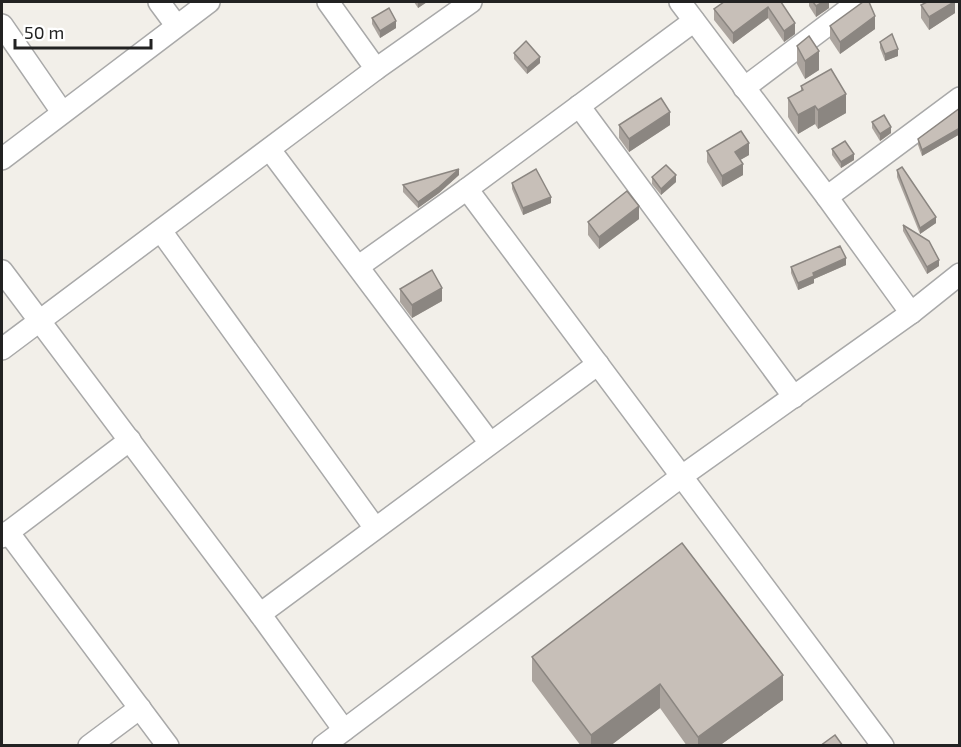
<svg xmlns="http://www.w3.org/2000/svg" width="961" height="747" font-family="'Exo 2',sans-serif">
  <rect width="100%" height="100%" fill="#f2efe9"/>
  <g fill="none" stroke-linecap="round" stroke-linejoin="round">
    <g stroke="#a9a9a9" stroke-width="24">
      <g id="minor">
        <path d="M159,2l17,23"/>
        <path d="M328,2l48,67"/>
        <path d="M680,2l147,195 84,116"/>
        <path d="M2,25l60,87"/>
        <path d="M744,88l114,-86"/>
        <path d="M579,106l215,291"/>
        <path d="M270,150l220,293"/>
        <path d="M2,159l207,-157"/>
        <path d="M467,189l416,557"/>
        <path d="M827,197l133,-99"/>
        <path d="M161,231l214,297"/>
        <path d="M359,266l108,-77 227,-168"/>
        <path d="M2,271l258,343 84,116"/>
        <path d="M2,349l374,-280 95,-67"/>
        <path d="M8,532l160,214"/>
        <path d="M2,537l128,-97"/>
        <path d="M260,614l338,-250"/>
        <path d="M89,746l51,-38"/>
        <path d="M323,746l359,-270 229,-163 49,-39"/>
      </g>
    </g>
    <use href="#minor" stroke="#fff" stroke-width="21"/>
  </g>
  <g fill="#aba49e">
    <path d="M414,2h13l-9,6z"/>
    <path d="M781,2l14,32 -11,8 -16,-24 -35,26 -19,-24v-11z"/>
    <path d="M809,2h20v6l-13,9 -7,-11z"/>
    <path d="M955,2v11l-26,17 -8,-12v-13z"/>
    <path d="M372,18l24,10 -16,10 -8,-14z"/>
    <path d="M830,26l45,3 -35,25 -10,-15z"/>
    <path d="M880,42l18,14 -13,5 -5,-13z"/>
    <path d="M797,46l22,24 -14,9 -8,-15z"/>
    <path d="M514,53l26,10 -13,11 -13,-15z"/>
    <path d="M801,86l45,27 -28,16 -3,-5 -17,10 -10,-17v-19l13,-7z"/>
    <path d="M960,108v26l-38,22 -4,-11v-6z"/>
    <path d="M872,122l19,11 -11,8 -8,-13z"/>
    <path d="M619,125h51l-41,27 -10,-14z"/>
    <path d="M832,149l22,11 -13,8 -9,-13z"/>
    <path d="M707,151l42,4 -9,5 3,15 -21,12 -15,-25z"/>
    <path d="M897,170l39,53 -16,11 -23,-57z"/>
    <path d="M459,175l-20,18 -21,15 -15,-16v-7z"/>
    <path d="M652,177l24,5 -15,13 -9,-11z"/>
    <path d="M512,183l39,20 -28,12 -11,-26z"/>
    <path d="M639,219l-40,30 -11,-14v-13z"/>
    <path d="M903,225l36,41 -12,8 -24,-43z"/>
    <path d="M846,265l-32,14v4l-16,7 -7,-17v-6z"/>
    <path d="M400,289l42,12 -30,17 -12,-16z"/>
    <path d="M532,657l251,43 -64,46h-32l-27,-38 -50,38h-29l-49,-65z"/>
  </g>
  <g fill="#8b8681">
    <path d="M418,2h9l-9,6z"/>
    <path d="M823,2h6v6l-13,9v-11z"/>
    <path d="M954,2h1v11l-26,17v-13z"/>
    <path d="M768,7v11l-35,26v-11z"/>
    <path d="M875,16v13l-35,25v-12z"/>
    <path d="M396,21v7l-16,10v-7z"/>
    <path d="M795,23v11l-11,8v-11z"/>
    <path d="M898,49v7l-13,5v-7z"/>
    <path d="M819,51v19l-14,9v-18z"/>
    <path d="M540,57v6l-13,11v-6z"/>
    <path d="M846,94v19l-28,16v-19z"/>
    <path d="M815,106v18l-17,10v-19z"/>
    <path d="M670,112v13l-41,27v-13z"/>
    <path d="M891,127v6l-11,8v-7z"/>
    <path d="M960,128v6l-38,22v-6z"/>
    <path d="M749,143v12l-14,8v-11z"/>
    <path d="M854,154v6l-13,8v-6z"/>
    <path d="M743,164v11l-21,12v-11z"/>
    <path d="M459,169v6l-20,18 -21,15v-6z"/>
    <path d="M676,175v7l-15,13v-6z"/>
    <path d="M551,197v6l-28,12v-7z"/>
    <path d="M639,206v13l-40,30v-12z"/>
    <path d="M936,217v6l-16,11v-6z"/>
    <path d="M846,258v7l-32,14v4l-16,7v-7l15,-10z"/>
    <path d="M939,260v6l-12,8v-7z"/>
    <path d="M442,288v13l-30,17v-13z"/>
    <path d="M783,675v25l-64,46h-21v-9z"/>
    <path d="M660,684v24l-50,38h-19v-11z"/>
  </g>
  <g fill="#c7bfb8" stroke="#8b8681" stroke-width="1.5">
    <path d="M724,2h57l14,21 -11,8 -16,-24 -35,26 -19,-24z"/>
    <path d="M813,2h10l-7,4z"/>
    <path d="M863,2h6l6,14 -35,26 -10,-16z"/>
    <path d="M927,2h27l-25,15 -8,-12z"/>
    <path d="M389,8l7,13 -16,10 -8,-13z"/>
    <path d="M892,34l6,15 -13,5 -5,-12z"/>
    <path d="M809,36l10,15 -14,10 -8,-15z"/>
    <path d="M526,41l14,16 -13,11 -13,-15z"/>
    <path d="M831,69l15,25 -28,16 -3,-4 -17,9 -10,-17 15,-8 -2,-4z"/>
    <path d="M661,98l9,14 -41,27 -10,-14z"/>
    <path d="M960,108v20l-38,22 -4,-11z"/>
    <path d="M884,115l7,12 -11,7 -8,-12z"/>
    <path d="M741,131l8,12 -14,9 8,12 -21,12 -15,-25z"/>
    <path d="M845,141l9,13 -13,8 -9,-13z"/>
    <path d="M666,165l10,10 -15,14 -9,-12z"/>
    <path d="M902,167l34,50 -16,11 -23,-58z"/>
    <path d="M459,169l-20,18 -21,15 -15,-17z"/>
    <path d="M536,169l15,28 -28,11 -11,-25z"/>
    <path d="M627,191l12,15 -40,31 -11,-15z"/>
    <path d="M903,225l26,16 10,19 -12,7z"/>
    <path d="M840,246l6,12 -33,15 1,3 -16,7 -7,-16z"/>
    <path d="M432,270l10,18 -30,17 -12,-16z"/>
    <path d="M682,543l101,132 -85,62 -38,-53 -69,51 -59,-78z"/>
    <path d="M835,735l8,11h-23z"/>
  </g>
  <rect width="961" height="747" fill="none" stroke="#222222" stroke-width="6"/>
  <path d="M15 39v9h136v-9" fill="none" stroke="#222222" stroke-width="3"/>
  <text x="24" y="39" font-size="18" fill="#222222" stroke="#ffffff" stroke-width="4.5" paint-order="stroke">50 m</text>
</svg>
